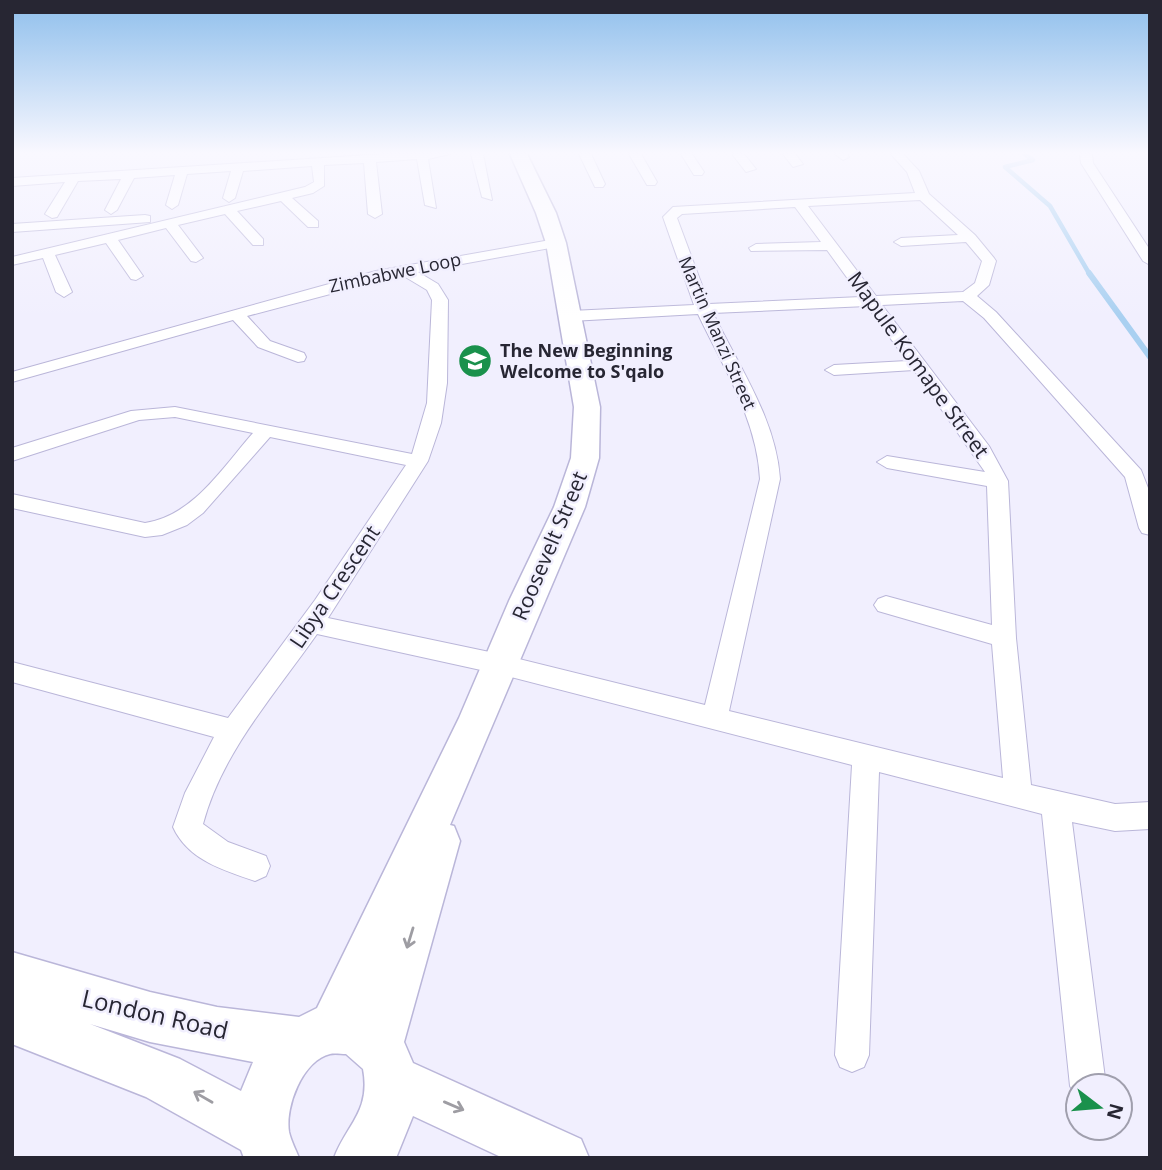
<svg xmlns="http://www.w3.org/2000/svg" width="1162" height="1170" font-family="'Open Sans',sans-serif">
  <rect width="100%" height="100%" fill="#f1effe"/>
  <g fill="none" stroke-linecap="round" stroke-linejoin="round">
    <path stroke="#a9d0f1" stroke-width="4.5" d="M1025,154l8,6 -28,7 45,39 40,69"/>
    <path stroke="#a9d0f1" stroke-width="6" d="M1089,273l61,84"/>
    <g stroke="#bab6d9" stroke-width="2">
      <g id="street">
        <path d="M384,154h66l-22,5 8,49 -11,-3 -8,-46 -41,3 6,52 -7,4 -7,-4 -4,-51 -40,2v21l-11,7 -21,5 26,23v6h-10l-27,-26 -44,10 26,28v6h-10l-28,-31 -47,11 25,33 -7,4 -5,-1 -25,-33 -48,12 25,36 -7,4 -5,-1 -25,-36 -51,12 17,37 -8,5 -8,-5 -13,-34 -31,7v-8l293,-70 9,-5 -2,-16 -69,5 -8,27 -6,4 -6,-4 8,-27 -44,3 -9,31 -6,4 -6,-4 9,-30 -41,3 -17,32 -6,4 -6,-4 16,-31 -43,2 -21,36 -5,1 -7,-4 20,-32 -53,4v-8z"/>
        <path d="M471,154h12l9,46 -10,-3z"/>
        <path d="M579,154h12l14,30 -2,3h-8z"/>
        <path d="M629,154h12l16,28 -2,3h-8z"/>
        <path d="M681,154h11l12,18 -2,3h-8z"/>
        <path d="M732,154h12l12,15 -10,3z"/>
        <path d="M783,154h12l8,10 -10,3z"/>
        <path d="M835,154h12l2,3 -6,3z"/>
        <path d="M891,154h12l16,17 10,23 46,41 19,23 2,3 -7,24 -12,11 19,16 145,158 9,23v42l-8,-2 -3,-5 -14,-51 -141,-159 -21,-17 -81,4 107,141 19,35 8,157 15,147 84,19 35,-2v27l-35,2 -43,-9 34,264h-28v14l-8,-14 -28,-272 -163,-42 -10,283 -5,12 -12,5 -12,-5 -5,-12 17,-290 -353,-91 -182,-40c-42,60 -95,118 -114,190l25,18 38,14 4,10 -4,10 -11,5c-32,-11 -67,-21 -82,-54l12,-34 29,-56 -202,-55v-20l216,56 87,-118 91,-135 -136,-28 -67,76 -16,12 -25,10 -17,2 -133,-29v-14l133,29c48,-7 78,-56 108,-90l-78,-16 -36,3 -127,41v-13l119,-37 44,-4 237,47 15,-51 5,-103 -5,-10 -25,-15 -155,41 23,25 34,12 2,4 -2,4 -6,1 -40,-15 -25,-27 -221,62v-10l364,-101 180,-32 7,4 -2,3 -143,26 20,12 10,16 -1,83 -6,40 -13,38 -100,157 171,36 206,51 55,-226c-3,-60 -37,-112 -62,-165l-127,7 -8,-5 8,-5 123,-6 -31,-88 10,-10 242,-14 -8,-21zM920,200l38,35 -57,3 -7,4 7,4 65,-4 16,19 -7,22 -12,9 -87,4 -68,-90zM795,207l26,35 -65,2 -7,4 2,3 76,-1 34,47 -152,7 -32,-86 5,-4zM867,306l40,55 -73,4 -9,5 9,5 80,-5 71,102 -98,-16 -10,6 10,6 100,18 5,139 -106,-29 -8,3 -4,6 4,6 114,33 11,134 -274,-67 51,-232c-4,-60 -41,-112 -67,-166z"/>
        <path d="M1080,154h12l1,9 57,87v15l-7,-4 -62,-98z"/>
        <path d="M145,215l5,1v6l-138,10v-8z"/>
      </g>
    </g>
    <g stroke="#bab6d9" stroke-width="3">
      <path id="secondary" d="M510,154h17l29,59 10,30 34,164 -1,51 -14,49 -135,318 4,1 6,15 -56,201 9,21 168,76 8,19h-86l-90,-42 -17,42h-62c13,-34 37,-47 29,-89l-17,-15c-5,0 -12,-1 -16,0 -28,7 -45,53 -41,78 2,9 7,18 10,26h-55l-3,-8 -95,-53 -134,-53v-92l138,40 67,15 82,10 18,-9 142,-290 50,-117 45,-94 17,-49 3,-51 -28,-164 -10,-30zM90,1024l60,18 103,20 -12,29 -61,-32z"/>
    </g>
    <use href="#street" fill="#fff" fill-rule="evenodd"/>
    <use href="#secondary" fill="#fff" fill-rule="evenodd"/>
  </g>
  <defs><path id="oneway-shaft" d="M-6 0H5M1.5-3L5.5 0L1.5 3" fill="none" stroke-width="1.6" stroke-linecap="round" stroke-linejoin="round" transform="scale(1.75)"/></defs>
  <g stroke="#9e9da3">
    <use href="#oneway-shaft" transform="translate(410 938) rotate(107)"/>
    <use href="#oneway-shaft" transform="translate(203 1097) rotate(-150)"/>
    <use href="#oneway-shaft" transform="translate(454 1106) rotate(23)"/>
  </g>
  <linearGradient id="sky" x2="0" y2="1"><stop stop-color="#8fbfec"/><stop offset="0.48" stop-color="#f9f8ff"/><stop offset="1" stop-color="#f9f8ff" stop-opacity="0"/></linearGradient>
  <rect width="1162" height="318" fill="url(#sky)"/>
  <defs>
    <g id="school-disc" transform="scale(1.75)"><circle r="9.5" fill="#1a914c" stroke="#f1effe"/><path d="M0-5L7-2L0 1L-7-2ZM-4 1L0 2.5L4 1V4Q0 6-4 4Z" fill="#fff"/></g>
  </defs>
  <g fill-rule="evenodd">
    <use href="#school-disc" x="475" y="361"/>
  </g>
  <g text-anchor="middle" stroke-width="5" stroke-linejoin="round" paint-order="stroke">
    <g font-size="18" fill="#272633" stroke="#f1effe">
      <text transform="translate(395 273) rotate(-12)" y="6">Zimbabwe Loop</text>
      <text transform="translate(717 333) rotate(66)" y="6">Martin Manzi Street</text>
    </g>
    <g font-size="18" font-weight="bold" fill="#272633" stroke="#f1effe" text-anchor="start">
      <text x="500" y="357">The New Beginning<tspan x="500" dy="21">Welcome to S'qalo</tspan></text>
    </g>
    <g font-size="21" fill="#272633" stroke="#f1effe">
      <text transform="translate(918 365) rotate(54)" y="7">Mapule Komape Street</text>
      <text transform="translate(550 546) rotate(-67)" y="7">Roosevelt Street</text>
      <text transform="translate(335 587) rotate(-56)" y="7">Libya Crescent</text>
    </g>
    <g font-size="24" fill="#272633" stroke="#f1effe">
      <text transform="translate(155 1015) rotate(13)" y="8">London Road</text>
    </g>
  </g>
  <rect width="1162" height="1170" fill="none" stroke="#272633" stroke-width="28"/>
  <g transform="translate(1099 1107) rotate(106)"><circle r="33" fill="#f1effe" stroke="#a09fad" stroke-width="2"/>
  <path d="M0-5L12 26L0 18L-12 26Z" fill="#1a914c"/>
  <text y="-10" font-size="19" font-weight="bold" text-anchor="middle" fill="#272633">N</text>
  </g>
</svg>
